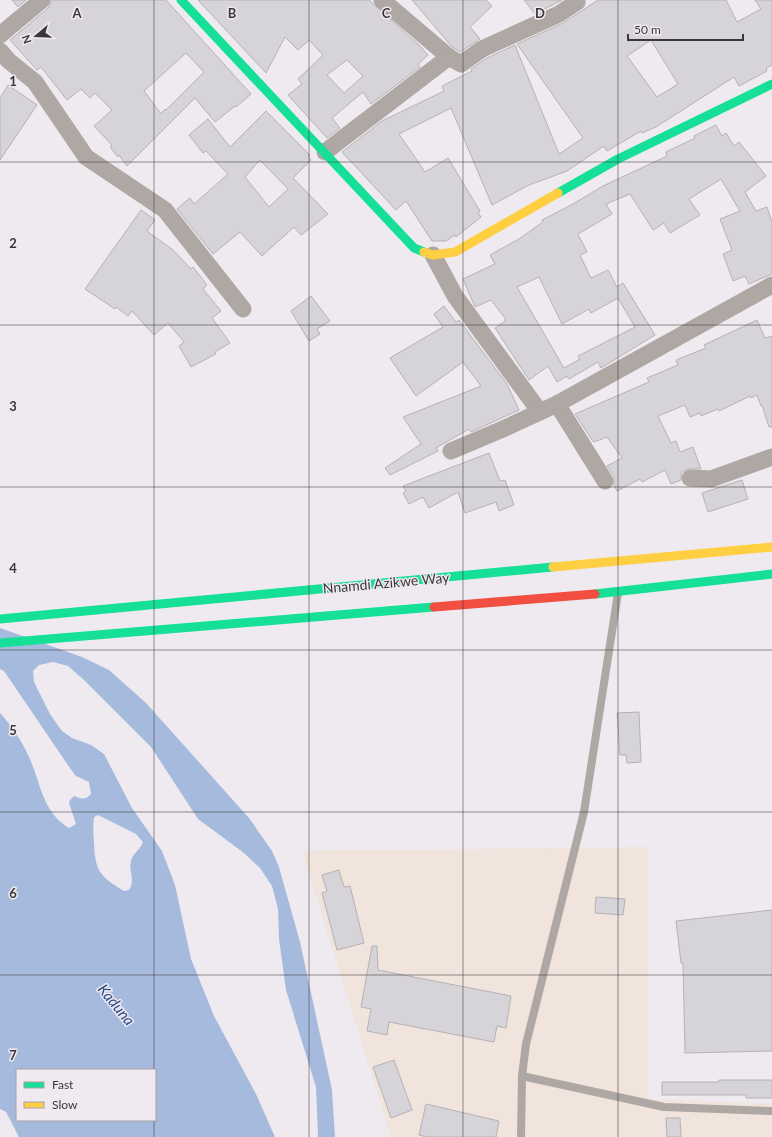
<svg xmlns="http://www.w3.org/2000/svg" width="772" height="1137" font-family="Lato,sans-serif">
  <rect width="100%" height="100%" fill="#efeaef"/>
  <path fill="#f0e4dc" d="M648,847v252l124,5v33h-381l-89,-286z"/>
  <path fill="#a6badd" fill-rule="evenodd" d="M0,628l82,29 27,13 37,33 103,115 23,33 7,16 21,75 32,148 3,47h-17l-2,-50 -30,-97 -7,-51 -1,-30 -6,-23 -12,-18 -16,-15 -46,-34 -47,-72 -67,-67 -16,-14 -15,-4 -14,3 -6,6 1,11 16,32 12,17 10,7 19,7 13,9 28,54 30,43 13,34 16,74 23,57 42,78 19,43h-256l-13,-25 -6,-3v-396c12,13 22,28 29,44 12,26 13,55 40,71l7,-4 -7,-21 1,-3 4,-4c7,3 12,4 17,-2l-2,-12 -13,-6 -4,-5 -68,-100 -4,-2zM98,815l38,19 7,8c-3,8 -10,11 -12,19 -3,11 5,18 -2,29l-5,1c-25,-15 -29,-21 -30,-49 -1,-9 -1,-17 0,-25zM17,1070h138v50h-138z"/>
  <g fill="#d6d4d8" stroke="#b5b2b6" fill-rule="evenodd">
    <path d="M12,0h14l-8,7z"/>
    <path d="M52,0h114l85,94 -15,13 -1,-1 -20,16 -20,-24 -68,68 -8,-11 -1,2 -8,-10 2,-2 -18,-19 18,-16 -17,-17 -5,5 -9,-9 -14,11 -26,-33 -4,3 -27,-30 38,-32zM186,53l18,19 -38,38 -1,-1 -4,5 -17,-23z"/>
    <path d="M198,0h171l49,44 10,11 -10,9 2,3 -49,37 -8,-12 -31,26 8,10 -13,10 -39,-43 14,-11 -4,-5 25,-24 -14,-15 -11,10 -13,-13 -19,36zM347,60l16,16 -19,17 -17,-18z"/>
    <path d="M412,0h74l6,6 -22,21 10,12 -20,13 -8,-5z"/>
    <path d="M524,0h38l-27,14z"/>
    <path d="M598,0h128l11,22 24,-13 -6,-9h17v65l-6,3 1,3 -28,15 -5,-9 -78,50 -14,6 -1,-2 -34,20 -3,-5 -37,25 -38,14 -37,20 -41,-97 -52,26 26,38 23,-14 32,53 -2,1 3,5 -25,20 -1,-2 -9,6h-14l-26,-40 -10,9 -54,-58 40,-31 62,-30 -2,-5 30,-15 -1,-2 16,-11 28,-13 44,109 24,-16 -66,-94 46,-21zM651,40l27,44 -21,13 -30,-41z"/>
    <path d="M8,85l29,20 -37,55v-62z"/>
    <path d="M266,111l44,44 -2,1 3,4 -18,18 35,36 -27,21 -7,-8 -32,29 -22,-24 -27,22 -36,-45 13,-11 4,6 34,-30 -22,-23 -3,2 -14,-18 19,-16 22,28zM260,160l28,29 -19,18 -24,-30z"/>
    <path d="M716,125l6,11 4,-3 8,13 5,-4 27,34 -21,16 11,19 11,-4 5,15v52l-23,10 -4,-8 -12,5 -10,-27 9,-4 -12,-31 20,-8 -19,-32 -32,20 11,16 -30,18 -6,-10 -11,7 -23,-36 -24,10 6,10 -34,20 9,18 -7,3 11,23 17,-8 9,17 6,-4 32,52 -54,33 -3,-6 -29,17 -2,-3 -10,6 -9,-16 -19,14 -34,-52 10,-7v-3l-14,-18 -16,7 -12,-28 32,-15 -5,-9 29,-16 24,-17 -1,-2 31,-16 30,-18 64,-30 -1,-4 29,-14 -1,-2zM539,277l23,47 27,-15 2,4 27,-15 17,29 -57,29 2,3 -16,9 -47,-81z"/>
    <path d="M141,210l14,10 -8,11 26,19 18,19 2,-2 14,18 -4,4 18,22 -9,7 18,25 -15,9 1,2 -25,13 -12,-21 5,-4 -16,-19 -14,12 -22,-24 -4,5 -12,-9 -1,2 -30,-20z"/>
    <path d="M311,296l19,25 -13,8 3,5 -11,7 -18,-30z"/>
    <path d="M444,306l12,16 3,-2 48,64 12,26 -48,22 -2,-3 -33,19 2,3 -48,24 -5,-7 36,-24 -18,-27 78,-31 -18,-24 -47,34 -26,-38 53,-31 -9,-13z"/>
    <path d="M757,320l8,18 7,-2v91h-3l-7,-22 -1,1 -4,-11 -6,3 -1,-2 -31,15 -1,-2 -17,7 -1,-3 -10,4 -5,-12 -27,11 13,27 5,-2 4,11 13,-5 8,22h-15l-5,4v7l-10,4 -6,-14 -23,12 -2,-3 -23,12 -3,-6v-9l-7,-10 15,-8 -15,-21 -13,5 -2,-2 -17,-26 74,-32 -2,-4 31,-13 -2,-5 30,-12 -2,-3z"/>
    <path d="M489,453l11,28 5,-1 9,25 -15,6 -3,-9 -31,11 -7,-21 -29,16 -6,-11 -14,7 -6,-11 3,-2 -3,-5z"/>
    <path d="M742,480l6,19 -40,13 -6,-19z"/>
    <path d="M639,712l2,50 -14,1 -1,-8h-6l-3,-42z"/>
    <path d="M339,870l5,17 6,-1 14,57 -27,7 -15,-57 5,-2 -5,-16z"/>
    <path d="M596,897l29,2 -2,16 -28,-2z"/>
    <path d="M772,910v141l-87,2 -2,-90h-2l-5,-42z"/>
    <path d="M372,946h5l1,24 133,26 -5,32 -9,-2 -3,16 -105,-20 -2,13 -20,-4 4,-22 -10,-2z"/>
    <path d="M394,1060l18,50 -21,8 -18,-51z"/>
    <path d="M719,1080h53v18h-26v-3h-84v-13h57z"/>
    <path d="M426,1104l73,17 -3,16h-69l-8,-2z"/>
    <path d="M666,1118h14l1,19h-14z"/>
  </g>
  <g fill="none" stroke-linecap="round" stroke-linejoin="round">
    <g stroke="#aea7a3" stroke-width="8">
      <path d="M522,1076l142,31 108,4"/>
      <path d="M521,1137l1,-61 4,-32 58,-232 34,-219"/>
    </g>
    <g stroke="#aea7a3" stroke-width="17">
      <path d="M382,0l67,57 12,7 21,-15 77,-35 18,-12v-2"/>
      <path d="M0,35l42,-35"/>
      <path d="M0,51l9,10 26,21 51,75 79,53 78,99"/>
      <path d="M325,152l124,-95"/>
      <path d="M433,255l22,41 85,116"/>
      <path d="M557,404l48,77"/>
      <path d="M451,451l52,-22 54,-25 215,-119"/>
      <path d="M690,478l21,1 61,-22"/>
    </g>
    <g stroke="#16e098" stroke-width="9">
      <path d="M181,0l233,248 10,4"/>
      <path d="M558,193l60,-34 154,-75"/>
      <path d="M595,594l177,-20"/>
      <path d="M0,619l553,-52"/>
      <path d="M0,643l434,-36"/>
    </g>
    <g stroke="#ffcf43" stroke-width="9">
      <path d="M424,252l9,3 22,-3 103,-59"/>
      <path d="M553,567l219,-20"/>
    </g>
    <path stroke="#f24e42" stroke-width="9" d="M434,607l161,-13"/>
  </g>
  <path fill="none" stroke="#3a373a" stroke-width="1" stroke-opacity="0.55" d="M154,0v1070M309,0v1137M463,0v1137M618,0v1137M0,162h772M0,325h772M0,487h772M0,650h772M0,812h772M0,975h772M154,1120v17"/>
  <g text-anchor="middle" stroke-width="3" stroke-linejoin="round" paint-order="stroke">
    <g font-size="14" fill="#3a373a" stroke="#f0e9f0">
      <text transform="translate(386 583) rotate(-5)" y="5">Nnamdi Azikwe Way</text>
    </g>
    <g font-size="15" font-style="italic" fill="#264c87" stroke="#f0e9f0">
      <text transform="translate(116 1005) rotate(51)" y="5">Kaduna</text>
    </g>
  </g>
  <g font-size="13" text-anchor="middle" font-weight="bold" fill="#3a373a" stroke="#f0e9f0" stroke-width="3" stroke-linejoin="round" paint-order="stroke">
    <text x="77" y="18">A</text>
    <text x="232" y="18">B</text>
    <text x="386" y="18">C</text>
    <text x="540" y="18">D</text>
    <text x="13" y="86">1</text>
    <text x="13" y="248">2</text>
    <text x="13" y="411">3</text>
    <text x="13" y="573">4</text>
    <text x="13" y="735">5</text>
    <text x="13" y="898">6</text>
    <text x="13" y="1060">7</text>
  </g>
  <rect x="16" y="1069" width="140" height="52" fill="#f0e9f0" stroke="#a7a2a7"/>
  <rect x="24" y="1082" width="20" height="6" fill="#16e098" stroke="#a7a2a7"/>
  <text x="52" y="1089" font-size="12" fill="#3a373a">Fast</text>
  <rect x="24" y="1102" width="20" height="6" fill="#ffcf43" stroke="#a7a2a7"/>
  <text x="52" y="1109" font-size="12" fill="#3a373a">Slow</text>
  <g transform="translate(36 36) rotate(251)" stroke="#f0e9f0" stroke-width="3" paint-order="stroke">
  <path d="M0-3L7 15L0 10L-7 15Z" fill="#3a373a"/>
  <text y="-6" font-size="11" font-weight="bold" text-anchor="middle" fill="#3a373a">N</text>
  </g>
  <path d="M628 34v6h115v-6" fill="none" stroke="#3a373a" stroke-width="2"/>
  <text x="634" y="34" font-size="12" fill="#3a373a" stroke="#f0e9f0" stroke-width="3" paint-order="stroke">50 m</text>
</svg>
